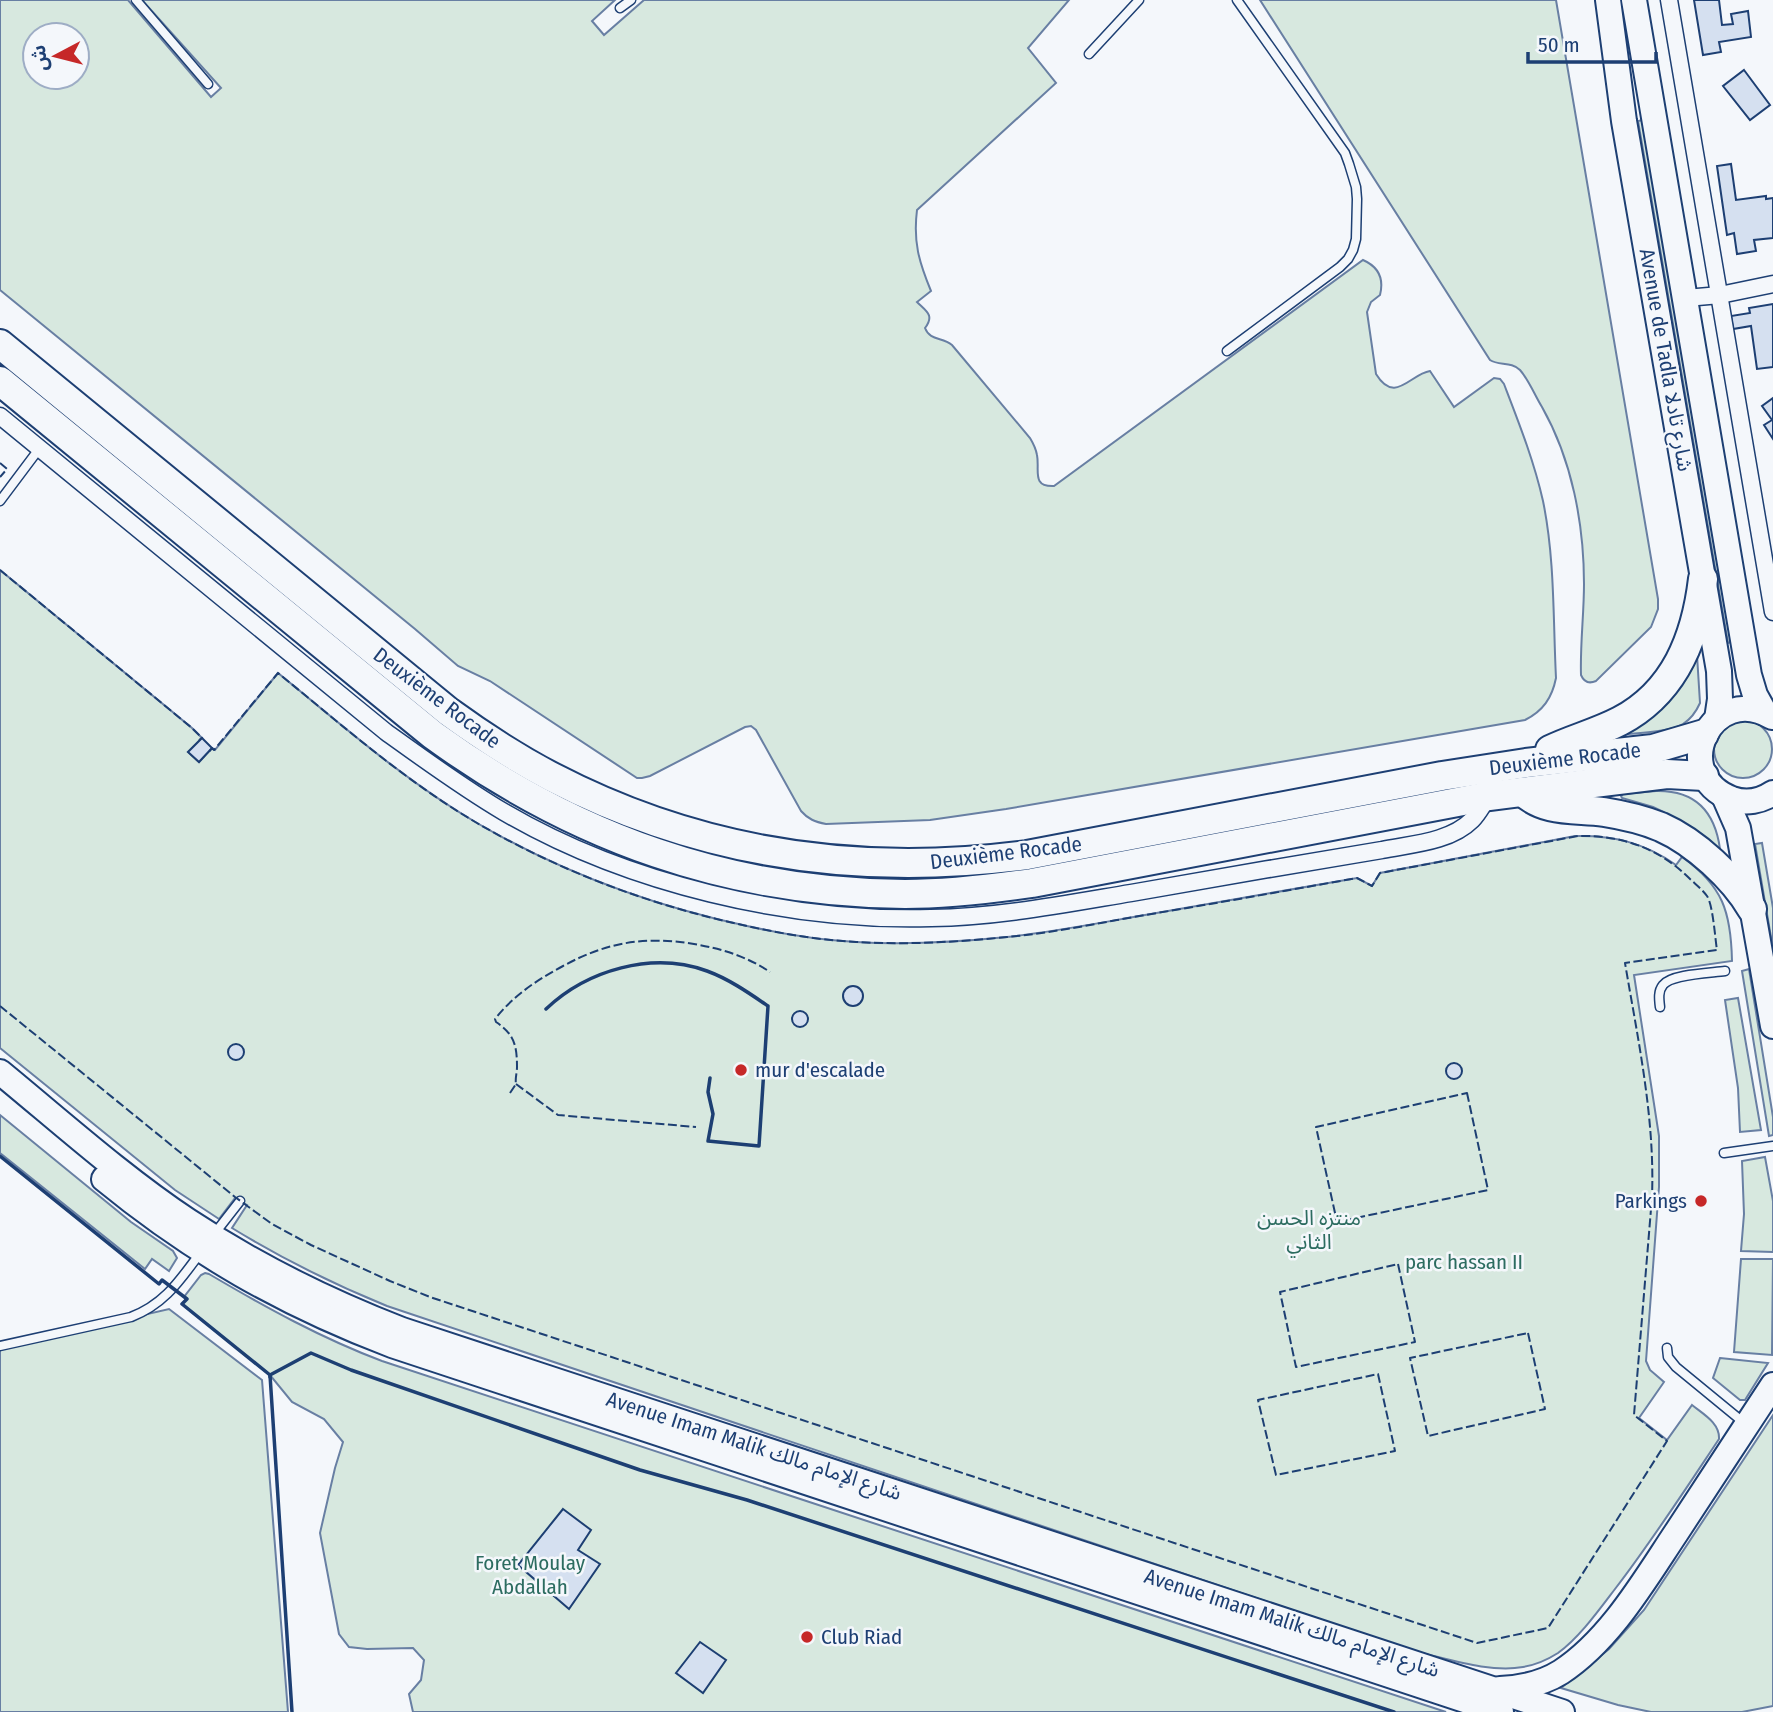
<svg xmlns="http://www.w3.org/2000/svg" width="1773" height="1712" font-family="'Fira Sans Condensed','Noto Sans Arabic',sans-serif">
  <rect width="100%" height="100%" fill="#f4f7fb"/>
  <g fill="#d7e8df" stroke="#687fa3" stroke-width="2" fill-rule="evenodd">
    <path d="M0,0h128l83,97 10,-9 -79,-88h473l-23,21 12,14 40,-35h425l-41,48 28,35 -139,127c-4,32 2,52 14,81l-14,11c9,9 18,13 8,26 5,13 17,9 27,17l78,93c3,5 6,11 7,17 3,15 -6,32 17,31l309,-226c16,7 21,19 17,35l-9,7 -4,10 9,62c19,31 34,0 54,-3l24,36 40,-29 6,1 4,5c15,39 30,77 39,117 12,58 10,119 13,177 -4,20 -13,33 -31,42l-519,89 -76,11 -104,4c-11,-2 -18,-5 -25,-13l-45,-81 -5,-4 -6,1 -95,49 -8,2h-5l-147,-97 -32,-15 -43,-37 -415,-339zM35,35h42v42h-42z"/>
    <path d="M1260,0h296l102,599v10l-7,18 -55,54c-7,3 -12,1 -15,-6 -1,-30 3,-61 3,-91 0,-60 -12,-124 -42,-177 -7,-11 -13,-27 -22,-37 -9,-9 -21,-4 -30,-10z"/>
    <path d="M1643,120l88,522 -3,1 -90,-522z"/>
    <path d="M0,570l192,158 10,10 -14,14 11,10 13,-14 3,2 63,-77c64,52 127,108 199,150 84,49 176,83 270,103 36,8 72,14 109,16 50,3 102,0 151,-5 46,-5 92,-14 138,-22 70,-12 141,-25 212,-37l15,8 8,-13 195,-37c38,-1 70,7 101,29l6,-8c41,29 49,55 50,104l-98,14 25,161v51l-13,174 4,9 14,12 -25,36 28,22 25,-35c11,9 28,18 27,34 -34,51 -67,102 -104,150 -16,21 -36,49 -57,64 -11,7 -23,12 -35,14 -33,6 -74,-8 -106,-15l-1030,-346c-54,-22 -106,-48 -155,-78l15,-23 -12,-7 -16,21 -44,-29 -175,-142z"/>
    <path d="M1697,655l3,48c-4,9 -9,16 -17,21 -16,9 -53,9 -72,12z"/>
    <circle cx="1743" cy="749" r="29"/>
    <path d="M1656,791c39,-1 59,21 64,58l-1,1 -55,-38 -11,-5 -31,-9 -1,-2 2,-2z"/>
    <path d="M1762,843l11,65v41l-18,-105z"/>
    <path d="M1749,969l24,148v18l-4,1 -27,-165z"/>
    <path d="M1738,998l23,132 -21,2 -2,-44 -13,-88z"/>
    <path d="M0,1115l131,107 42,29 4,7 -8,13 -17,-12 -7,10 -145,-116z"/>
    <path d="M1765,1157l8,44v51l-32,-1 3,-37 -2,-53z"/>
    <path d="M1741,1259h32l-1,96 -38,-3z"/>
    <path d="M205,1273l4,1c56,33 112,64 173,87l1064,351h-1033l-4,-18 12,-14 3,-20 -11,-12 -46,1 -18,-2 -10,-13 -19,-101 15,-65 8,-26 -19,-23 -32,-17 -22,-27 -88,-71 4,-5 -2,-2 17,-22z"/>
    <path d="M169,1309l93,71 26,332h-288v-364z"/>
    <path d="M1720,1358l48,5 -23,37h-5l-27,-22z"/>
    <path d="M1773,1415v291l-31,6h-91l-33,-7 -57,-17 48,-39 35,-39z"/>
  </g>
  <g fill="#d5e0f0" stroke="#1d3f73" stroke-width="2">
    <path d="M1694,0h25l3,25 11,-1 -2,-10 17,-3 3,26 -32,5 2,10 -18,3z"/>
    <path d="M1744,70l26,35 -20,15 -27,-34z"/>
    <path d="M1731,164l5,36 30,-4v3l7,-1v40l-19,2 2,11 -19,3 -3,-21 -7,2 -10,-69z"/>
    <path d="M1773,304v63l-16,2 -6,-43 -18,3 -2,-13 19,-3 -1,-5z"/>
    <path d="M1773,398v41l-9,-14 8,-5 -10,-14z"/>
    <path d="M202,738l10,10 -13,14 -11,-10z"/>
    <circle cx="853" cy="996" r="10"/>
    <circle cx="800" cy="1019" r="8"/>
    <circle cx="236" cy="1052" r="8"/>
    <circle cx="1454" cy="1071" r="8"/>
    <path d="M563,1509l28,21 -13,20 22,14 -31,45 -51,-44z"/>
    <path d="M700,1642l26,18 -23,33 -27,-20z"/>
  </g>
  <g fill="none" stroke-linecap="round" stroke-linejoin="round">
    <g stroke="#1d3f73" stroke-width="11">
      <g id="lane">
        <path d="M136,0l72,84"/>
        <path d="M620,8l11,-8"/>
        <path d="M1089,54l50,-54"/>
        <path d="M1227,351l113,-84 8,-8 5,-9 3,-11 1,-40 -1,-12 -7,-23 -4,-11 -108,-153"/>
        <path d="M0,501l39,-52"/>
        <path d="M1660,1007c-1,-8 -2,-16 3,-22 8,-11 48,-12 62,-14"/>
        <path d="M1724,1153l49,-7"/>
        <path d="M215,1233l25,-32"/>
        <path d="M0,1346l131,-29c34,-13 49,-37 70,-65"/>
        <path d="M1667,1348l1,9 8,10 67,55"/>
      </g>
    </g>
    <g stroke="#1d3f73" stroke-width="19">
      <g id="street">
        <path d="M1669,0l104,612"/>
        <path d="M1686,298l34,-3 53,-11"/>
        <path d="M0,416l386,316c39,28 77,56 118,80 123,72 285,110 427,106 68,-1 134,-14 200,-25 84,-15 167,-29 251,-43 30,-6 68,-8 90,-30 7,-7 11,-16 17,-24"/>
      </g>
    </g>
    <g stroke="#1d3f73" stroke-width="28">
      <g id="primary">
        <path d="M1608,0l16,121 95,550 1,28 -3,20"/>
        <path d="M1634,0l115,675 6,20 10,18"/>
        <path d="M1772,717c-60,-36 -105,57 -40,82 14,5 29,2 41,-6"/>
        <path d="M1724,796l14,32 35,198"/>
        <path d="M0,1072c62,51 122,105 188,149 68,45 139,80 214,109l1160,382"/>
        <path d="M104,1179c89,73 180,125 288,166l1109,367"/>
        <path d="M1500,1689c21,-1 42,-5 61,-17 49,-32 83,-91 115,-139 32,-49 65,-99 97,-148"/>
      </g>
    </g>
    <g stroke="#1d3f73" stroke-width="32">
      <g id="highway">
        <path d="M0,344l449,368c33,24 67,46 103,65 150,78 308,100 475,78l415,-79 84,-13 127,-14 51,-15"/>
        <path d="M0,381l433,354c142,103 296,158 472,159 42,0 85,-5 127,-11l457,-87 178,-22 37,2"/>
        <path d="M1550,750c23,-11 47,-17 70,-29 55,-29 76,-83 83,-142"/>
        <path d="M1523,792c23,21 52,16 81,20 19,3 40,8 57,15 34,15 73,51 91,82"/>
      </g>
    </g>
    <use href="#lane" stroke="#f4f7fb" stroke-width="8"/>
    <use href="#street" stroke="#f4f7fb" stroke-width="16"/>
    <use href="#primary" stroke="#f4f7fb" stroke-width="24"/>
    <use href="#highway" stroke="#f4f7fb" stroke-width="28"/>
    <g stroke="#1d3f73" stroke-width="2" stroke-dasharray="9 3.5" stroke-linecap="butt">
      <path d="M0,463l7,6 -7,8"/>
      <path d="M0,570l192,158 10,10 -3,2"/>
      <path d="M0,1006l235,191 37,27 39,21 79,36 40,16 1047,346 71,-15 119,-187 -33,-26 18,-218c3,-79 -14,-157 -27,-234l92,-13c-2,-12 -4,-45 -10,-54 -5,-7 -13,-13 -19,-19 -31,-30 -68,-42 -110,-41l-198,37 -8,13 -15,-8c-73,13 -145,26 -218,38 -44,8 -88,17 -132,21 -49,5 -101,8 -151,5 -37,-2 -73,-8 -109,-16 -94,-20 -186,-54 -270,-103 -72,-42 -135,-98 -199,-150l-64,77 -2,-2 -3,4"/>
      <path d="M516,1084l42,31 138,12"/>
      <path d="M510,1093l6,-9c-1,-6 1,-11 1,-17 0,-22 -3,-33 -21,-45l-1,-3c19,-24 42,-39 68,-53 44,-24 82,-30 131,-22 28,5 52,12 76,28"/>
      <path d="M1467,1093l21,97 -151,32 -21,-95z"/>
      <path d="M1398,1264l17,78 -119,25 -16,-75z"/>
      <path d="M1528,1333l17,76 -117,27 -18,-78z"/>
      <path d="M1378,1374l17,77 -119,24 -18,-75z"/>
    </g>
    <g stroke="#1d3f73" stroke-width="3.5">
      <path d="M546,1009c41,-39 106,-58 161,-38 22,8 42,22 61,35l-9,140 -51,-5 5,-27 -5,-22 2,-14"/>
      <path d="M0,1156l159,128 3,-4 25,19 -5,5 88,71v2"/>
      <path d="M292,1712l-22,-337 41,-22 40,17 289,100 107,30 647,212"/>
    </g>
  </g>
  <g fill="#c62828" stroke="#f4f7fb" stroke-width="2.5">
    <circle cx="741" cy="1070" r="7"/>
    <circle cx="1701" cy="1201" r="7"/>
    <circle cx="807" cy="1637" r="7"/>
  </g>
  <g text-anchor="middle" stroke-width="5" stroke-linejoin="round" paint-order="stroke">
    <g font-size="21" fill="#1d3f73" stroke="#f4f7fb">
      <text transform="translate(1666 360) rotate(80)" y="7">Avenue de Tadla شارع تادلا</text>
      <text transform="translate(437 698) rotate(37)" y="7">Deuxième Rocade</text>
      <text transform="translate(1565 759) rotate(-7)" y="7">Deuxième Rocade</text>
      <text transform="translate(1006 853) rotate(-7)" y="7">Deuxième Rocade</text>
      <text transform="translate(754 1446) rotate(18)" y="7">Avenue Imam Malik شارع الإمام مالك</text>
      <text transform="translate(1292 1623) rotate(18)" y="7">Avenue Imam Malik شارع الإمام مالك</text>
    </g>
    <g font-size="21" fill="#1d3f73" stroke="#f4f7fb" text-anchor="start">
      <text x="755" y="1077">mur d'escalade</text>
      <text x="1687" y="1208" text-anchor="end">Parkings</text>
      <text x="821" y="1644">Club Riad</text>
    </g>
    <g font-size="21" fill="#2c6c60" stroke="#f4f7fb">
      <text x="1309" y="1225">منتزه الحسن<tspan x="1309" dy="24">الثاني</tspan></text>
      <text x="1464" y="1269">parc hassan II</text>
      <text x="530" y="1570">Foret Moulay<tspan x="530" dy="24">Abdallah</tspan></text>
    </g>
  </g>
  <g transform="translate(56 56) rotate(263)"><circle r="33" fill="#f4f7fb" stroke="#9eadc5" stroke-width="2"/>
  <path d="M0-5L12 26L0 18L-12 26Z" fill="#c62828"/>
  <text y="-10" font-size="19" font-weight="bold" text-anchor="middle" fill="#1d3f73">ش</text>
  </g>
  <path d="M1528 52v10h128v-10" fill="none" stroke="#1d3f73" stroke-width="3.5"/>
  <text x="1538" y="52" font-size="21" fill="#1d3f73" stroke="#f4f7fb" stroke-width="5" paint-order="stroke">50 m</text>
</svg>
